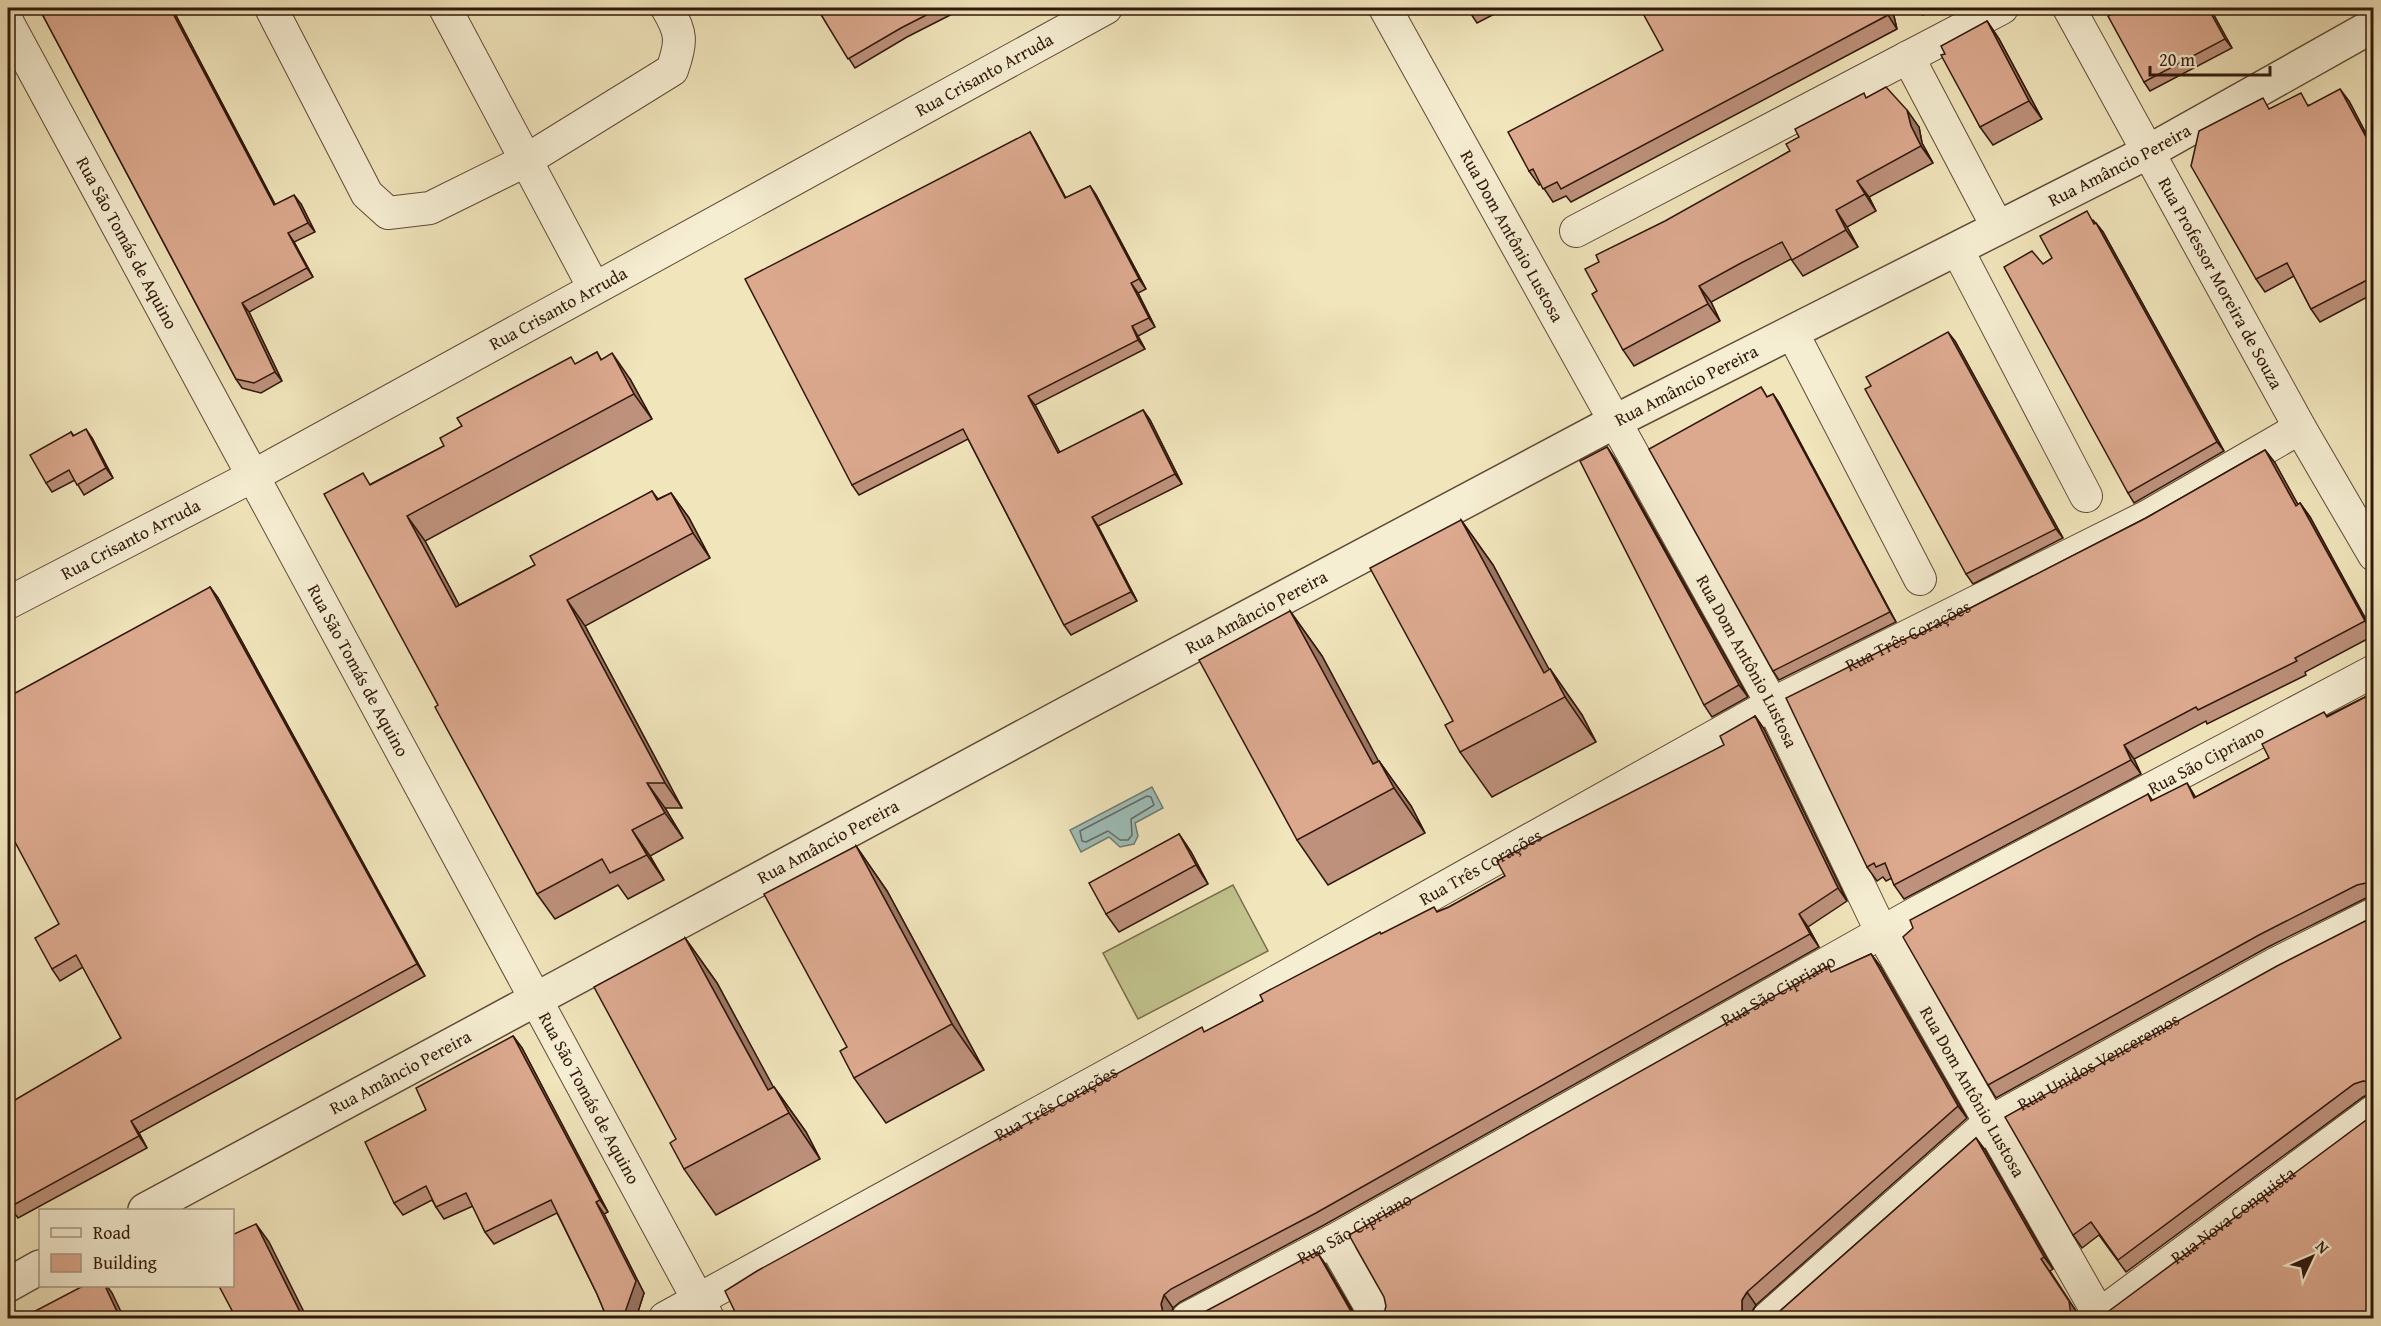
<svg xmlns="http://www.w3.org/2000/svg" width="2381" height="1326" font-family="'Gentium Book Plus',serif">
  <rect width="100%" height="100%" fill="#f1e5bc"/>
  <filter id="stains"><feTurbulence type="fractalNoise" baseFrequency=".00333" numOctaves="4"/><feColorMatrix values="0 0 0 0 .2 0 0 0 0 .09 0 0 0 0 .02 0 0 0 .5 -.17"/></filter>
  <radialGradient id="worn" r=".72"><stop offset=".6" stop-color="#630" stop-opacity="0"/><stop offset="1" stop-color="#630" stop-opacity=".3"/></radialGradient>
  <path fill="#c1c28c" stroke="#796d4c" stroke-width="1.5" d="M1233,885l35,66 -130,68 -35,-66z"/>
  <path fill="#9dbdb8" stroke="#727b73" stroke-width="1.5" d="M1152,787l11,21 -28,15 3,13 -4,8 -14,3 -11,-10 -28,15 -11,-22z"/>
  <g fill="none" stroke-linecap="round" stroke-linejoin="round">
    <path stroke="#676a62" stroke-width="1.5" d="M1147,796l4,1 3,8 -23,14 1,16 -4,5h-8l-12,-9 -22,11 -4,-1 -2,-10z"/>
    <g stroke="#614b37" stroke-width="34">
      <g id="minor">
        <path d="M271,8l96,186 21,19 42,-5 95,-47 147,-91c10,-28 10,-37 -5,-62"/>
        <path d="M445,8l149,280"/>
        <path id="s1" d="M1385,8l387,696 110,229 219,385"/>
        <path id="s2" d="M2069,8l231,420 74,127"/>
        <path id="s3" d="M8,23l700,1295"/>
        <path d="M1908,57l90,171"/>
        <path d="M1576,231l426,-223"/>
        <path d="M1957,249l129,247"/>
        <path d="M1792,332l128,247"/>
        <path id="s4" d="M8,603l245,-127 853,-468"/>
        <path d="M1333,1241l44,77"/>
        <path id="s5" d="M665,1318l552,-303 555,-311 376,-188 152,-88"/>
        <path id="s6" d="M1188,1318l145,-77 583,-328 458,-242"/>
        <path id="s7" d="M1768,1318l222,-196 287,-159 97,-49"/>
        <path id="s8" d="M2095,1318l279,-207"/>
      </g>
    </g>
    <g stroke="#614b37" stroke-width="36">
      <g id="tertiary">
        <path id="s9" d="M145,1210l950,-512 521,-277 532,-269 226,-127"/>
        <path d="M8,1285l32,-18"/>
      </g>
    </g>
    <use href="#minor" stroke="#f6eed3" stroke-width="32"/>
    <use href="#tertiary" stroke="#f6eed3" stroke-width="33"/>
  </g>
  <g fill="#bd917b" stroke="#31180b" stroke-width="1.5">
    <path d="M39,8h133l103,196h26l14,28 -21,10 19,35 -64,35 33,69 -21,12 -19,-5 -6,-9z"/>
    <path d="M817,8h147l-57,29 -52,31z"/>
    <path d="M1467,8h39l-29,15z"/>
    <path d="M1892,8l5,21 -326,173 -5,-6 -13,6 -12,-18 -2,1 -10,-14 134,-121z"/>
    <path d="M1917,8h21l-15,7z"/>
    <path d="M2210,8l22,40 -82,43 -6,-9z"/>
    <path d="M1987,21l12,18 43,80 -49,26 -13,-18 -35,-73z"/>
    <path d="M1867,98l52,29 3,16 11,20 -64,34 7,14 -29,16 11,20 -55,29 -12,-17 -39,21 -41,22 9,19 -86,45 -11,-16 -26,-59 2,-29 191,-111 9,-14z"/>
    <path d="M2349,101l24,46v147l-53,28 -9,-13 -17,-33 -29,16 -9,-13 15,-170z"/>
    <path d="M1030,132l6,10 30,56 24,-12 6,9 50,94 -8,4 17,34 -17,9 7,13 -110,56 25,48 83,-43 7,10 32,64 -84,42 39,75 -66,34 -7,-10 -96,-186 -109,56 -7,-10z"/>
    <path d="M2093,220l10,12 121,219 -90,52 -6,-10 -85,-229 9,-6z"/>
    <path d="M1955,341l108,197 -90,46 -7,-10z"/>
    <path d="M597,352l4,7 29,20 22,40 -227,122 34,64 76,-40 117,-74 6,8 13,-6 18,25 21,40 -125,68 97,182h-17l18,30 -33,18 14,24 -36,19 -10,-14 -63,34 -18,-25 -99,-189 -67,-221 73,-38 132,-82z"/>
    <path d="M1761,387l6,10 6,-3 6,9 117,219 -117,58 -6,-9z"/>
    <path d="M8,418l5,13 -5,3z"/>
    <path d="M71,432l3,4 18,2 21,40 -29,17 -9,-15 -23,12 -6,-9z"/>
    <path d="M1607,447l8,12 133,238 -36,20 -8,-12z"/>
    <path d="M2265,450l10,13 23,42 2,-2 10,14 63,115v4l-68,36 1,3 -99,49 -1,-3 -72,38 7,15 -237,125 -10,-14 -2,-7 -6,3 -3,-4 -6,4 -10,-14 49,-231 230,-118z"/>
    <path d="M1461,520l32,45 56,105 1,-1 32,46 14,27 -104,55 -32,-45 -7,-31z"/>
    <path d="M210,587l8,11 207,378 -286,157 8,15 -129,70 -8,-11 111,-169 -38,-71 -23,14 -8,-12 7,-45z"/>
    <path d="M1290,611l32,45 56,105h1l32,45 14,27 -97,52 -31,-45z"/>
    <path d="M2373,693v203l-7,2 -98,49 -272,151 -8,-13 160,-291 5,7 43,-4 73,-39 58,-42z"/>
    <path d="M1755,716l9,13 83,172 -39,26 11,20 -495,278 -144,77 -7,6 -3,9 -432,1 467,-286 58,-31 118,-67 68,-27 56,-31 219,-131z"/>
    <path d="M1179,834l12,18 17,32 -89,48 -13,-18z"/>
    <path d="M856,846l31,45 97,179 -98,53 -32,-45 -7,-31z"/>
    <path d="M2373,917v177l-2,-1 -8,4 -237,175 -27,-37 -17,13 -9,-13z"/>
    <path d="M685,938l32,45 56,104h1l32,45 14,27 -104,56 -32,-46 -8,-30z"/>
    <path d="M1871,954l9,12 87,152 -211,187 -5,8v5h-372l453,-346z"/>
    <path d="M513,1036l9,12 86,164 -4,2 40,79 -8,25h-29l-10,-24 -40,-81 -63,31 -9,-12 -12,-26 -29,13 -8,-12 -4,-7 -29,15 -9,-12 32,-93z"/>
    <path d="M1976,1138l9,12 68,119 -3,2 28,43 1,4h-307z"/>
  </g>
  <g fill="#9a7664" stroke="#31180b" stroke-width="1.5">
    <path d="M170,8h2l108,206 -6,-9z"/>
    <path d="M1886,8h6l5,21 -9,-14z"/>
    <path d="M2208,8h2l22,40 -7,-9z"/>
    <path d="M1987,21l12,18 43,80 -13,-18z"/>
    <path d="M2340,89l9,12 24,46v3z"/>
    <path d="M1907,110l12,17 3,16 11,20 -12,-17 -10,-20z"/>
    <path d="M1030,132l6,10 35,66 -6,-10z"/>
    <path d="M1857,181l12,16 7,14 -11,-17z"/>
    <path d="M1090,186l6,9 50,94 -7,-10z"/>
    <path d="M294,195l7,9 14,28 -7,-9z"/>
    <path d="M1836,210l11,17 11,20 -12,-17z"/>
    <path d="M2096,223l7,9 121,219 -7,-9z"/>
    <path d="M288,233l6,9 19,35 -6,-9z"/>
    <path d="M1131,283l7,10 17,34 -6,-9z"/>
    <path d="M1699,286l12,16 9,19 -12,-17z"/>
    <path d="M242,303l7,9 33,69 -7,-9z"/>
    <path d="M1132,326l6,10 7,13 -7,-9z"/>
    <path d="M1948,332l7,9 108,197 -7,-9z"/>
    <path d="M612,353l18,26 22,40 -18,-25z"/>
    <path d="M1773,394l6,9 117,219 -6,-10z"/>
    <path d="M1028,396l7,9 30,57 -7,-9z"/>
    <path d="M1143,410l7,10 32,64 -7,-10z"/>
    <path d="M8,418l5,13 -5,-8z"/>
    <path d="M86,429l6,9 21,40 -7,-10z"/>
    <path d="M1607,447l8,12 133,238 -9,-12z"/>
    <path d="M2265,450l10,13 31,56 -10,-13z"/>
    <path d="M671,493l18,25 21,40 -17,-25z"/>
    <path d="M2300,503l10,14 63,116 -8,-12z"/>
    <path d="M407,516l18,25 49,92 -18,-26z"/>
    <path d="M1092,517l6,9 39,75 -6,-9z"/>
    <path d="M1461,520l32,45 71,132 -20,-24z"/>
    <path d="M210,587l8,11 207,378 -8,-12z"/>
    <path d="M567,600l18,26 97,182 -17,-25z"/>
    <path d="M1290,611l32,45 71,132 -20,-24z"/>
    <path d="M1550,669l32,46 14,27 -31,-45z"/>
    <path d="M1755,716l9,13 83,172 -9,-13z"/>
    <path d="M2124,745l10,14 7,15 -10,-14z"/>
    <path d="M1379,761l32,45 14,27 -31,-45z"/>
    <path d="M647,783l18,25 18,30 -18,-25z"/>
    <path d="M2187,783l8,13 8,15 -9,-13z"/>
    <path d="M632,830l18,26 14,24 -17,-25z"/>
    <path d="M1179,834l12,18 17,32 -12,-19z"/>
    <path d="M856,846l31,45 97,179 -32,-46z"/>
    <path d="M1799,914l9,13 11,20 -9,-13z"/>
    <path d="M685,938l32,45 71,131 -20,-24z"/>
    <path d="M1871,954l9,12 87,152 -9,-12z"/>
    <path d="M513,1036l9,12 86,164 -8,-12z"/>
    <path d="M774,1087l32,45 14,27 -31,-46z"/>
    <path d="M131,1121l8,12 8,15 -8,-12z"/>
    <path d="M1976,1138l9,12 68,119 -9,-12z"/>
    <path d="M596,1202l8,12 40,79 -8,25h-13z"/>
    <path d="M256,1224l13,18 38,76h-4z"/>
    <path d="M1317,1252l9,13 31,53h-1z"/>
    <path d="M2041,1259l37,55 1,4h-6z"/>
    <path d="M105,1286h2l5,7 12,25h-4z"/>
    <path d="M1747,1292l9,13 -5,8v5h-4l-5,-8v-10z"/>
    <path d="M1164,1295l9,13 -3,10h-3l-4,-5 -2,-9z"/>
  </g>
  <g fill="#dca98f" stroke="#31180b" stroke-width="1.5">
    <path d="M39,8h131l104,197 20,-10 14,28 -20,10 19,35 -65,35 33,69 -21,11 -18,-4z"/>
    <path d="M817,8h123l-39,20 -53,31z"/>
    <path d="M1640,8h246l2,7 -327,174 -4,-7 -14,7 -10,-20 -4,2 -21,-39 155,-82z"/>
    <path d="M2124,8h84l17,31 -81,43 -36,-66z"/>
    <path d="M1987,21l42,80 -49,26 -39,-72 4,-1 -4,-8z"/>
    <path d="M1886,87l21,23 4,16 10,20 -64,35 8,13 -29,16 10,20 -54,30 -10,-18 -41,21 -42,23 9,18 -85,46 -31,-56 5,-3 -12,-22 14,-7 -3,-7 69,-34 125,-70 -4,-7 13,-7 -4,-8 69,-36 2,5z"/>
    <path d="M2340,89l33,61v127l-62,32 -24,-46 -31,16 -65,-113 8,-35 64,-33 6,11 32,-16 7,13z"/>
    <path d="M1030,132l35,66 25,-12 49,93 -8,4 18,35 -17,8 6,14 -110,56 30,57 85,-43 32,64 -83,43 39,75 -67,33 -101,-196 -111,56 -107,-206z"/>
    <path d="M2087,211l7,13 2,-1 121,219 -89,51 -124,-226 28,-16 11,13 9,-6 -12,-22z"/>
    <path d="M1948,332l108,197 -90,45 -101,-185 6,-3 -5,-9z"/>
    <path d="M597,352l4,8 11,-7 22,41 -227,122 49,91 79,-42 -5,-9 122,-65 5,9 14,-7 22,40 -126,67 98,183h-18l18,30 -33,17 15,25 -37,18 -8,-14 -65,35 -102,-187 3,-2 -114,-211 39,-21 7,12 74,-39 -4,-8 22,-12 -5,-8 114,-61 4,7z"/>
    <path d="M1761,387l6,10 6,-3 117,218 -117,59 -124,-222z"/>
    <path d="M86,429l20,39 -29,17 -8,-15 -23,13 -16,-28 41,-23 2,4z"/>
    <path d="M1607,447l132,238 -35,20 -124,-244z"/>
    <path d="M2265,450l31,56 4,-3 65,118 -70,37 2,3 -99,49 -2,-3 -72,38 7,15 -237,125 -9,-22 -9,4 -2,-4 -7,4 -81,-169 129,-64 1,2 230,-118z"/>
    <path d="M1461,520l83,153 6,-4 15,28 -105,55 -15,-27 8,-4 -83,-153z"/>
    <path d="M210,587l207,377 -286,157 8,15 -129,71 -2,-4v-99l113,-66 -45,-83 -24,14 -17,-31 24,-14 -51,-95v-132z"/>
    <path d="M1290,611l83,153 6,-3 15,27 -97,52 -98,-180z"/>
    <path d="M2373,693v193l-7,-3 -9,2 -98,50 -271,150 -85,-148 10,-9 -3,-8 238,-126 3,7 36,-18 7,15 75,-40 -7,-14 62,-32 3,5z"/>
    <path d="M1755,716l83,172 -39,26 11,20 -494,279 -145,76 -7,6 -3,9 2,9 5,5h-430l-13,-27 32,-20 445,-244 2,5 59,-31 -3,-6 120,-63 1,2 53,-27 3,5 12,-5 56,-31 -8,-15 227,-116 -4,-9z"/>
    <path d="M1179,834l17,31 -90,49 -17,-31z"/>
    <path d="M856,846l96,178 -98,54 -14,-27 7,-4 -83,-153z"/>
    <path d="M2373,917v166l-1,-1 -9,-1 -9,3 -236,176 -27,-38 -18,13 -68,-118 272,-151z"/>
    <path d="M685,938l83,152 6,-3 15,26 -105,56 -14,-26 6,-4 -82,-152z"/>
    <path d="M1871,954l87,152 -211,186 -5,8v10l3,7 3,1h-369l5,-4 2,-8 -2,-9 -35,-62 479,-269 3,6z"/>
    <path d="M513,1036l87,164 -4,2 40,79 -13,37h-16l-10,-24 -46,-94 -66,32 -19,-39 -30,14 -10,-21 -32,17 -29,-61 61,-32 -10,-22z"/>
    <path d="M2373,1115v203h-270l6,-7z"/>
    <path d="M1976,1138l68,119 -3,2 28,42 2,15 4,2h-303z"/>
    <path d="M256,1224l47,94h-67l-17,-32h13v-51z"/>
    <path d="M1317,1252l36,63 4,3h-164z"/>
    <path d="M83,1286h22l15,32h-98z"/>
  </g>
  <g text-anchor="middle" stroke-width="6" stroke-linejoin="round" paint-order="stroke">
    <g font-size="18" fill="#31180b" stroke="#f6eed3">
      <text dy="6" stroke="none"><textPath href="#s4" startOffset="1110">Rua Crisanto Arruda</textPath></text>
      <text dy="6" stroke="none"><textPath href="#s9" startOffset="2234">Rua Amâncio Pereira</textPath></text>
      <text dy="6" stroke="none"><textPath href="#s1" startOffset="261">Rua Dom Antônio Lustosa</textPath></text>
      <text dy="6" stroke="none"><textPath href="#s3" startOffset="250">Rua São Tomás de Aquino</textPath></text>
      <text dy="6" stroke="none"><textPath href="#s2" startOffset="314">Rua Professor Moreira de Souza</textPath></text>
      <text dy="6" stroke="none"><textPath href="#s4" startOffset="624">Rua Crisanto Arruda</textPath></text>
      <text dy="6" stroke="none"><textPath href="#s9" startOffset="1748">Rua Amâncio Pereira</textPath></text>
      <text dy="6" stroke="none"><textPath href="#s4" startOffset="138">Rua Crisanto Arruda</textPath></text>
      <text dy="6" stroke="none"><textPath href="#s9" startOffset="1262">Rua Amâncio Pereira</textPath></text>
      <text dy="6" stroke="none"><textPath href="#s5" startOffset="1418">Rua Três Corações</textPath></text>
      <text dy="6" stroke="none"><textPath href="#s1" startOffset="747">Rua Dom Antônio Lustosa</textPath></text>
      <text dy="6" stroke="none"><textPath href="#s3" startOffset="736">Rua São Tomás de Aquino</textPath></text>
      <text dy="6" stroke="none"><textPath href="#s6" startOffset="1161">Rua São Cipriano</textPath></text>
      <text dy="6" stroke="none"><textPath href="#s9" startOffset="776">Rua Amâncio Pereira</textPath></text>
      <text dy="6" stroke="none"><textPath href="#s5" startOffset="932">Rua Três Corações</textPath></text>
      <text dy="6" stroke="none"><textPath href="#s6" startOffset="675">Rua São Cipriano</textPath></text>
      <text dy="6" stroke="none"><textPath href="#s7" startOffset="420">Rua Unidos Venceremos</textPath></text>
      <text dy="6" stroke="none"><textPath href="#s9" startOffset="290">Rua Amâncio Pereira</textPath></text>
      <text dy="6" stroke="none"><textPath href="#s1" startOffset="1233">Rua Dom Antônio Lustosa</textPath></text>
      <text dy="6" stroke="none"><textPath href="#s3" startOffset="1222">Rua São Tomás de Aquino</textPath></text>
      <text dy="6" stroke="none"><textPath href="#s5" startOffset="446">Rua Três Corações</textPath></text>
      <text dy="6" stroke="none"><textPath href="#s8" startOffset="172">Rua Nova Conquista</textPath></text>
      <text dy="6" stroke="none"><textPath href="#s6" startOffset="189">Rua São Cipriano</textPath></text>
    </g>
  </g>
  <rect width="2381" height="1326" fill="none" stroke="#f1e5bc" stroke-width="30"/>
  <rect x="9" y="9" width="2363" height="1308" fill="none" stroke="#31180b" stroke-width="3"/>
  <rect x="15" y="15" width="2351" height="1296" fill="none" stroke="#31180b" stroke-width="1.5"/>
  <rect x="39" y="1209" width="195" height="78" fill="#f6eed3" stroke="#a79883" stroke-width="1.5"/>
  <rect x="51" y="1228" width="30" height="9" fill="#f6eed3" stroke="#a79883" stroke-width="1.5"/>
  <text x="93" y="1239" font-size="18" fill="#31180b">Road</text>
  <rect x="51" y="1254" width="30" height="18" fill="#dca98f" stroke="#a79883" stroke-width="1.5"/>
  <text x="93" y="1269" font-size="18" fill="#31180b">Building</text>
  <g transform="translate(2312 1257) rotate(46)" stroke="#f6eed3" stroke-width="4.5" paint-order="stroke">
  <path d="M0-4.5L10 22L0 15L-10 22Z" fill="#31180b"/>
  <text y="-9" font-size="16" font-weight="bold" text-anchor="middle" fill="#31180b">N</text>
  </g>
  <path d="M2150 66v9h120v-9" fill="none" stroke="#31180b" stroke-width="3"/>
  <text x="2159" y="66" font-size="18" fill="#31180b" stroke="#f6eed3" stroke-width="4.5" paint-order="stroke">20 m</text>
  <rect width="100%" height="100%" filter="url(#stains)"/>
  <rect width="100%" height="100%" fill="url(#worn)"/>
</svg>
